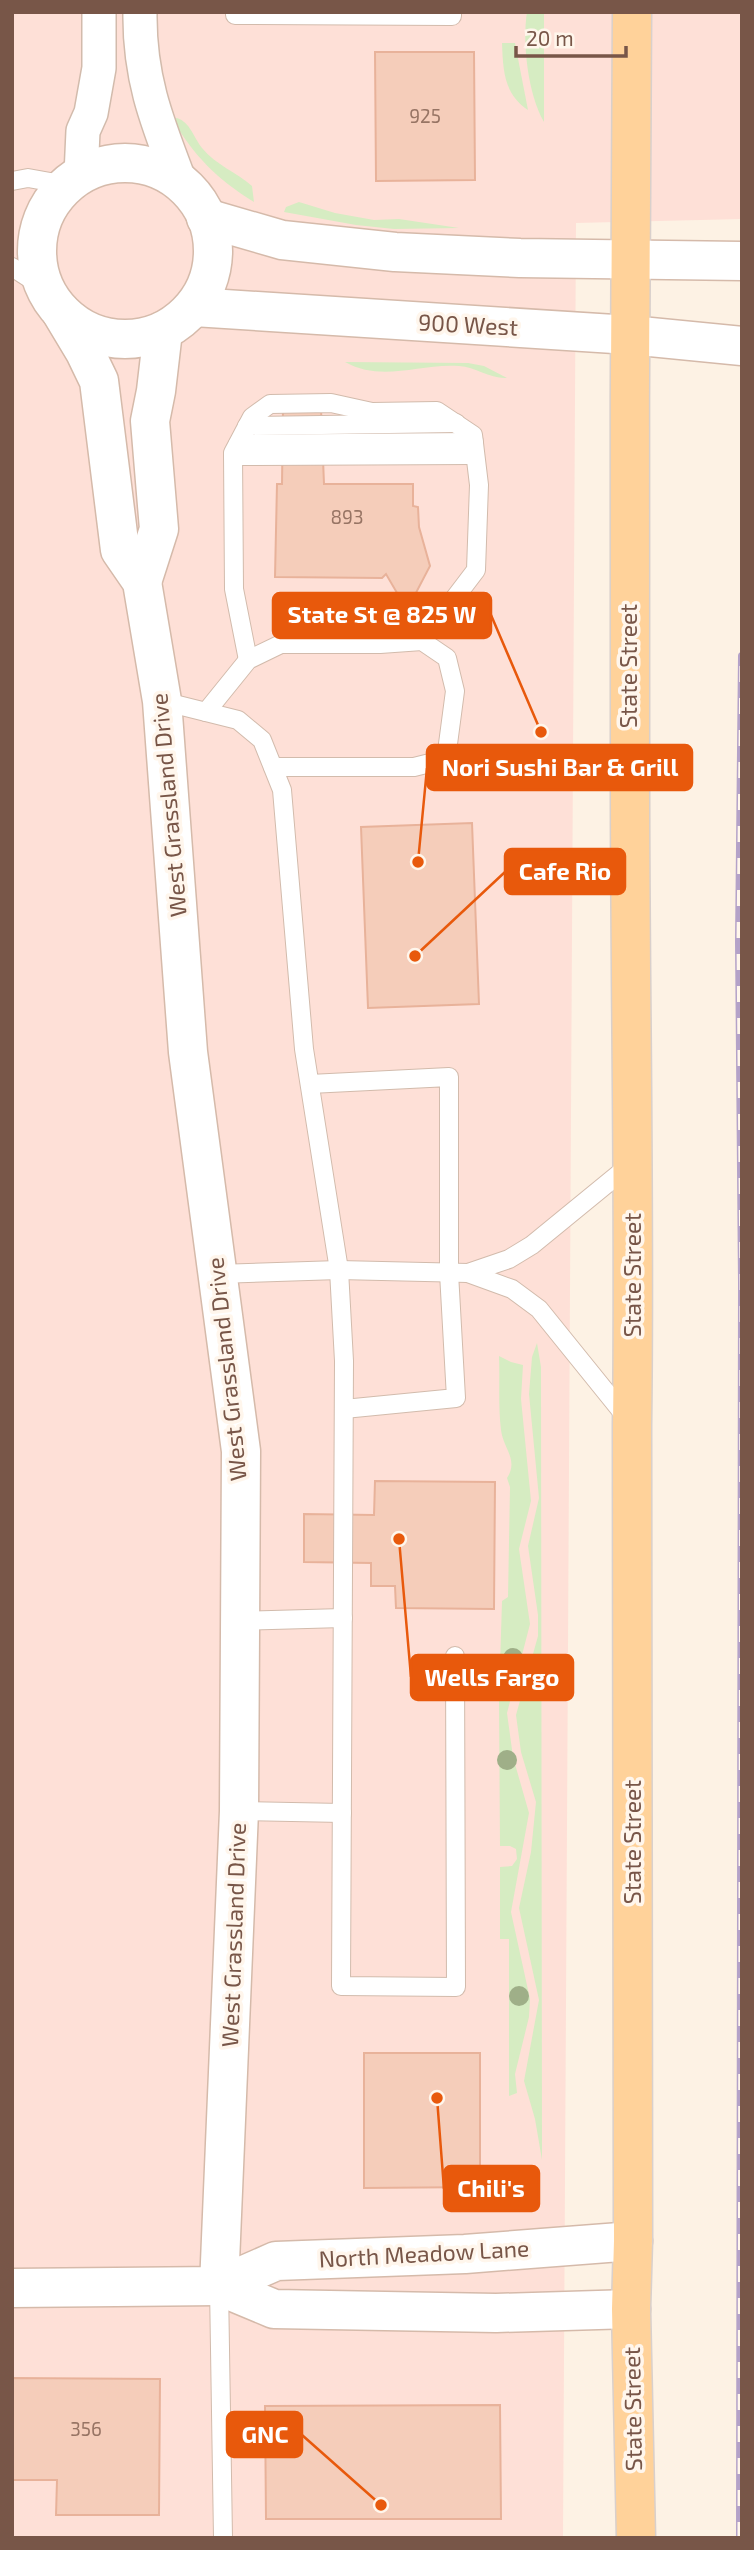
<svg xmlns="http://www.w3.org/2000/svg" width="754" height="2550" font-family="'Exo 2',sans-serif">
  <rect width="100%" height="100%" fill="#fdf2e4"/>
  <path fill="#fee0d7" d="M12,12h730v207l-166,4 -13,2315h-551z"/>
  <g fill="#d6ecc2">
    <path d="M527,12h17v110c-16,-27 -22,-79 -17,-110z"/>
    <path d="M515,43l13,67c-24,-16 -25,-39 -26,-67z"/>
    <path d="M177,118c13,4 17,20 25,30 14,17 34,24 50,38l2,16c-37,-23 -59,-45 -82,-83z"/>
    <path d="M299,202l36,11 39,7 25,-1 60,9 -65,1 -38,-4 -72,-13 2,-5z"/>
    <path d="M345,362l123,1 16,3 23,12c-17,1 -31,-11 -48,-12 -40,-3 -76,17 -114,-4z"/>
    <path d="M537,1343l4,24 1,793 -7,-41 -11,-38 15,-81 -20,-92 12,-56 5,-50 -15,-50 -5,-37 22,-79v-21l-10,-69 11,-48 -10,-104 3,-37z"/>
    <path d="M499,1356l12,6 12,3 -2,34 10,102 -12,48 11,75 -23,89 6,44 16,56 -18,99 19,87 -1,18 -14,57 2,19 -8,3v-157h-9v-72l12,-1 5,-7 -1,-10 -6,-3h-10l-1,-147 3,-98 6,-4 2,-110 -3,-9c12,-18 -4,-30 -6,-48 -3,-24 -1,-50 -2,-74z"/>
  </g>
  <g fill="#f5cdba" stroke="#e8b29a" stroke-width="2">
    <path d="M375,52h99l1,128 -99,1z"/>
    <path d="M283,407l38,2 3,75h89v22l5,1 1,20 11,39 -23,44 -21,-36 -4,4 -107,-1 2,-93h5z"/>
    <path d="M472,823l7,181 -111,4 -7,-181z"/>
    <path d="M375,1481l120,1 -1,127 -98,-1 -1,-22h-24v-23l-67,-1v-48l70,1z"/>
    <path d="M364,2053h116v134l-116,1z"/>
    <path d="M12,2378l148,1 -1,136h-103l1,-35h-45z"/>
    <path d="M500,2405l1,114h-235l-1,-113z"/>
  </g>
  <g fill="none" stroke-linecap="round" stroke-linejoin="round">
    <g stroke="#d2bbac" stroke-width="20">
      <g id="lane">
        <path d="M235,12v3l217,1v-4"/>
        <path d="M12,181l16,-3 39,7"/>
        <path d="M12,267l34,22"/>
        <path d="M247,426l209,-3"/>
        <path d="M238,444l236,-2"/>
        <path d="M233,456l242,-1"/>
        <path d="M248,660l-14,-71 -1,-136 19,-36 18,-13 61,-1 41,9 65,-1 36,24 6,50 -3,85 -54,71"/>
        <path d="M162,701l76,19 24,20 20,50 22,259 35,221 5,91 -3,625 115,1 -1,-331"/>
        <path d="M206,712l42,-52 33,-16h99l42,-3 25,17 8,33 -9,68 -32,8h-141"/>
        <path d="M310,1084l139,-7v196l7,125 -112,11"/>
        <path d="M468,1273l44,16 27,20 88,109"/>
        <path d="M217,1274l122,-4 129,3 41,-14 23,-14 99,-81"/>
        <path d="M240,1621l103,-3"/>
        <path d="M239,1811l103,2"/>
        <path d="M219,2286l4,252"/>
      </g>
    </g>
    <g stroke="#d2bbac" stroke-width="36">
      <g id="street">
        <path d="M140,12c-1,66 17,110 40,170"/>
        <path d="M81,175l2,-44 8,-18 8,-45v-56"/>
      </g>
    </g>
    <g stroke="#d5baaa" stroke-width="41">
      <g id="secondary">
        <circle cx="125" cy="251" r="88"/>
        <path d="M206,218l76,22 113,12 125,6 222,3"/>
        <path d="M194,307l436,28 112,11"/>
        <path d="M61,312l24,40 14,29 21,169 22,32 20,119 26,351 53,399 -2,360 -20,475"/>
        <path d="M142,582l17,-53 -9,-108 6,-30 7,-60"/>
        <path d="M219,2286l55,23 222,4 135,-4"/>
        <path d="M12,2288l207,-2 57,-25 189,-7 168,-13"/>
      </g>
    </g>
    <g stroke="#d9d0cc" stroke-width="41">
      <path id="primary" d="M632,12c-2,256 -3,511 -2,767 0,216 5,431 2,646l1,816 -2,68 5,229"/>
    </g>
    <use href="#lane" stroke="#fff" stroke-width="18"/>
    <use href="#street" stroke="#fff" stroke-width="33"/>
    <use href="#secondary" stroke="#fff" stroke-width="38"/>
    <use href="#primary" stroke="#ffd29a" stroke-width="38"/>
    <g stroke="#b4a2c8" stroke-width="8">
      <path id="rail" d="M740,2538l2,-1256 -3,-340 3,-286"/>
    </g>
    <use href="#rail" stroke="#fff6ec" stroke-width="5" stroke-dasharray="16" stroke-linecap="butt"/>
  </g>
  <g fill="#9faf88">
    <circle cx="513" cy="1658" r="10"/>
    <circle cx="507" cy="1760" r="10"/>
    <circle cx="519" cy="1996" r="10"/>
  </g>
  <g text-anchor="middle" stroke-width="7" stroke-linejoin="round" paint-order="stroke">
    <g font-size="19" fill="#977464">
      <text x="425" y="123">925</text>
      <text x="347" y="524">893</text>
      <text x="86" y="2436">356</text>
    </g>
    <g font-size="23" fill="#785648" stroke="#fff6ec">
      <text transform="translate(468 325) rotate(3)" y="8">900 West</text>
      <text transform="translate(629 666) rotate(-90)" y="8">State Street</text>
      <text transform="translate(169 805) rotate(-95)" y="8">West Grassland Drive</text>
      <text transform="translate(633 1275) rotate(-90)" y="8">State Street</text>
      <text transform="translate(227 1369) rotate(-96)" y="8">West Grassland Drive</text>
      <text transform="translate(633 1842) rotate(-90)" y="8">State Street</text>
      <text transform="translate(234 1935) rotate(-88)" y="8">West Grassland Drive</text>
      <text transform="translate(424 2254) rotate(-3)" y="8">North Meadow Lane</text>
      <text transform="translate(633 2409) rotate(-91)" y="8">State Street</text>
    </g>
  </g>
  <path fill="none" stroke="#e8590c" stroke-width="2.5" d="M541 732L491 615M418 862L427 768M415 956L505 872M399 1539L411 1677M437 2098L444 2189M381 2505L302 2435"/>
  <g fill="#e8590c" stroke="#fff6ec" stroke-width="2.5">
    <circle cx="541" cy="732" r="7"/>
    <circle cx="418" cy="862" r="7"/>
    <circle cx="415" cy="956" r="7"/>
    <circle cx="399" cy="1539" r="7"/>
    <circle cx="437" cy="2098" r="7"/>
    <circle cx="381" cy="2505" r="7"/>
  </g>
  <g fill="#e8590c" stroke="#e8590c" stroke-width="2.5">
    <rect x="273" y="593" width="218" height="45" rx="7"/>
    <rect x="427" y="745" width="265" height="45" rx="7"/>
    <rect x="505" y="849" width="120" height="45" rx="7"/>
    <rect x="411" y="1655" width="162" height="45" rx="7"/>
    <rect x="444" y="2166" width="95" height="45" rx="7"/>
    <rect x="227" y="2412" width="75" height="45" rx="7"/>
  </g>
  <g font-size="24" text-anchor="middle" font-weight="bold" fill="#fff">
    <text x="382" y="623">State St @ 825 W</text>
    <text x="560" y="776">Nori Sushi Bar &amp; Grill</text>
    <text x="565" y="880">Cafe Rio</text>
    <text x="492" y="1686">Wells Fargo</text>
    <text x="491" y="2197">Chili's</text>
    <text x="265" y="2443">GNC</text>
  </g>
  <rect width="754" height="2550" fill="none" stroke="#785648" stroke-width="28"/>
  <path d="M516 46v10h110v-10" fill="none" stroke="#785648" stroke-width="3.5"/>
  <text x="526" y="46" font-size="21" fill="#785648" stroke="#fff6ec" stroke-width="5" paint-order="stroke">20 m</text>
</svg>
